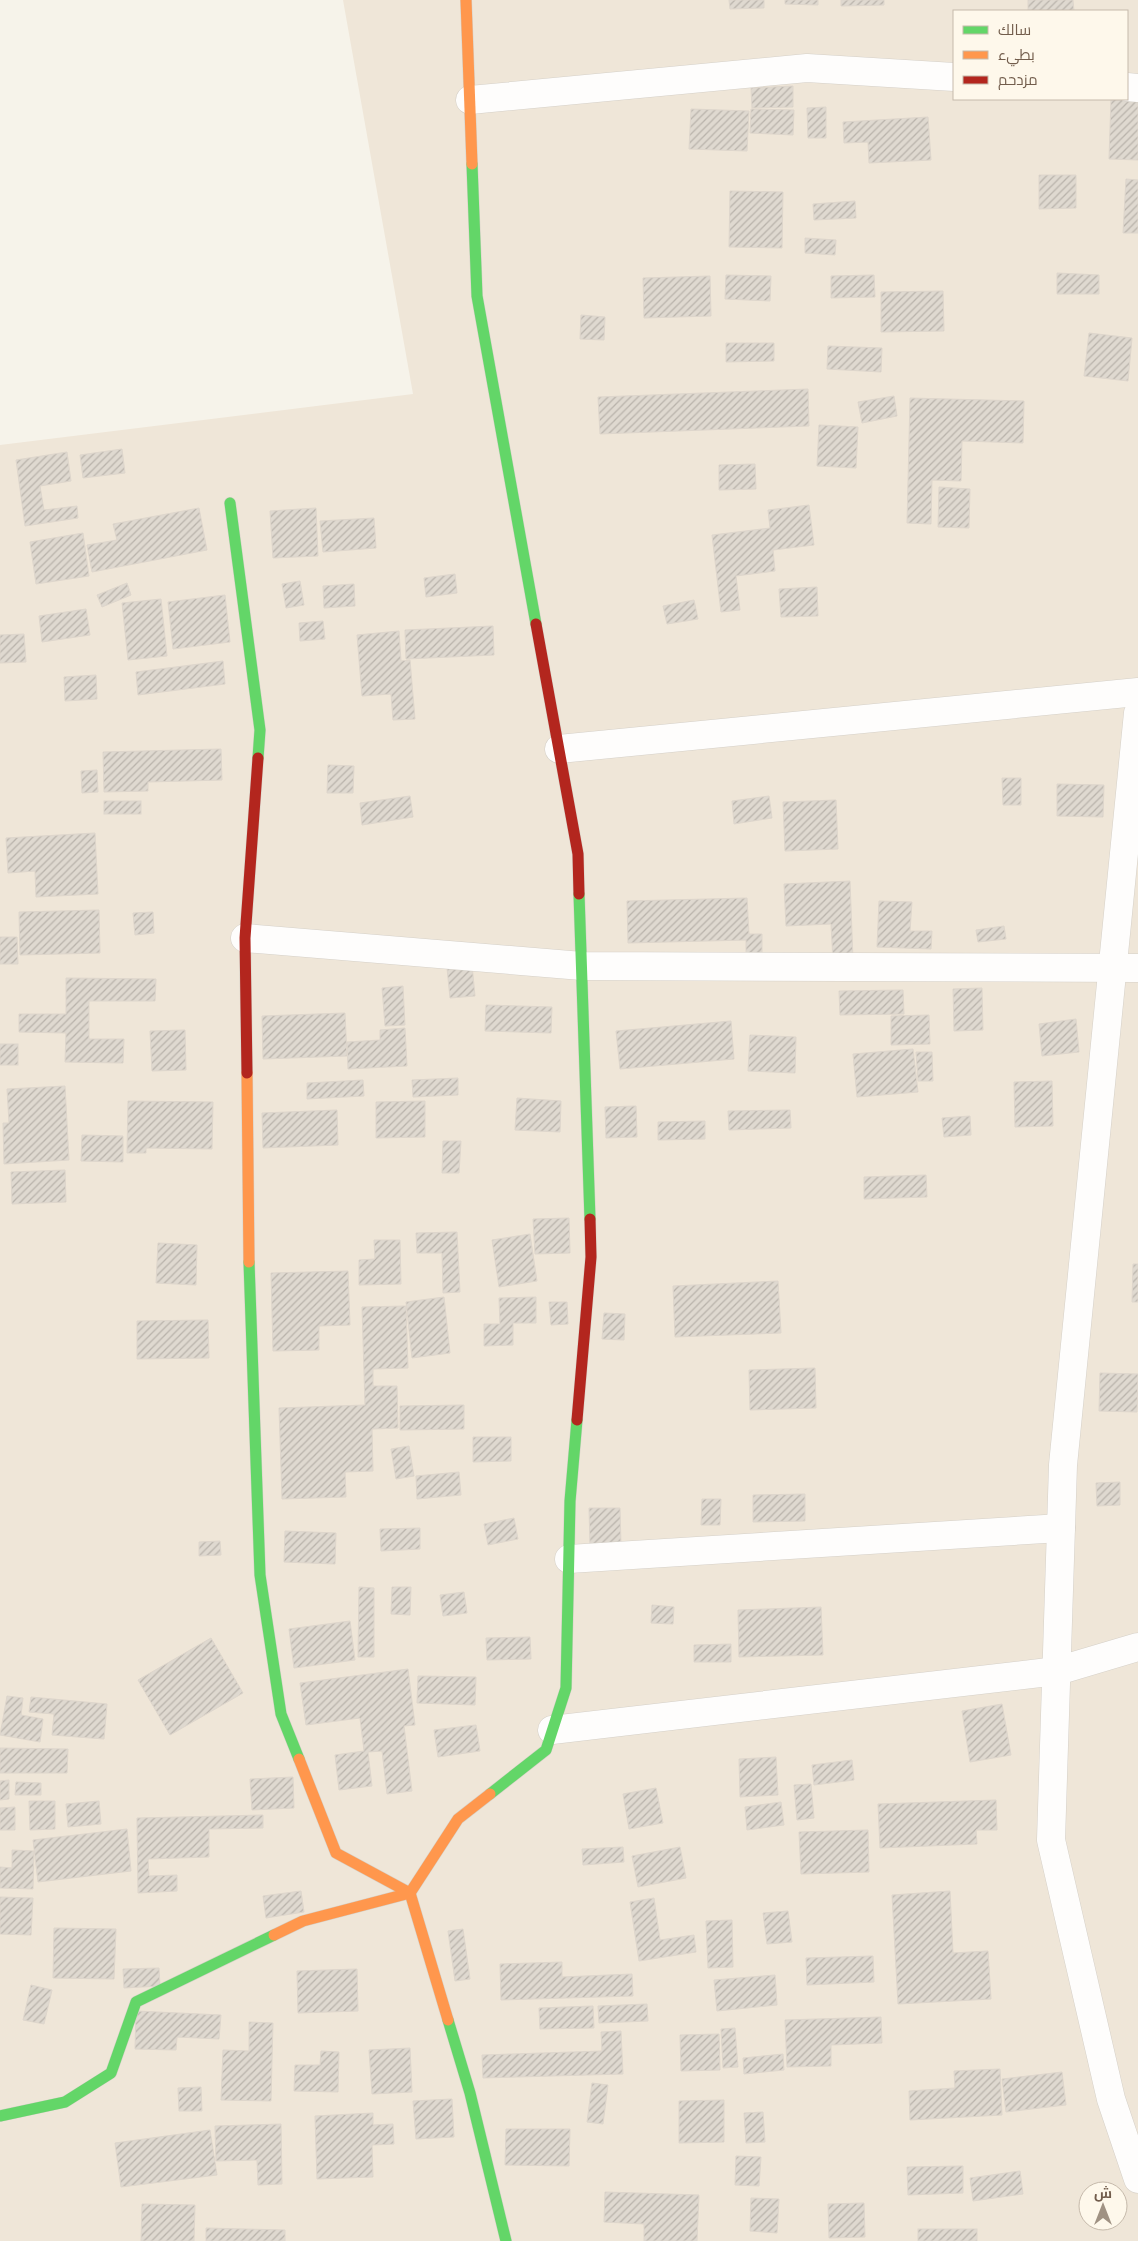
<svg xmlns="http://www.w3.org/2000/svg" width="1138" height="2241" font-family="Karla,Cairo,sans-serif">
  <defs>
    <pattern id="building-hatch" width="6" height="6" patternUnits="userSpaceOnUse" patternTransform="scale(1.25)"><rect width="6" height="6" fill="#dfd9d0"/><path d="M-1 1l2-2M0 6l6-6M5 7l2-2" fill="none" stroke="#b9b3ab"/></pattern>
  </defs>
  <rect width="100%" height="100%" fill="#f6f3ea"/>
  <path fill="#efe6d8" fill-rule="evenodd" d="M343,0h795v2241h-1138v-1796l413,-51zM954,11h173v88h-173zM1088,2191h30v30h-30z"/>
  <g fill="url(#building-hatch)" stroke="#ded6cc">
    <path d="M729,0h35v8l-34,1z"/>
    <path d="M785,0h33v5l-33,-1z"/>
    <path d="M841,0h43v5l-43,1z"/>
    <path d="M1028,0h45l1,11h-46z"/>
    <path d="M793,86v21l-41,1 -1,-20z"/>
    <path d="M1138,95v65l-29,-1 2,-60h16z"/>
    <path d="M826,107v31h-18l-1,-30z"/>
    <path d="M691,109l58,2 -2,40 -58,-2z"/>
    <path d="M751,109l43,1 -1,25 -43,-2z"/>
    <path d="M928,117l3,43 -62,3 -1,-21 -24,1 -1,-21z"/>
    <path d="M1039,175h37v33l-37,1z"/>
    <path d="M1126,179l12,1v53h-15z"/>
    <path d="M730,191l53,1 -1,56 -53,-1z"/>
    <path d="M855,201l1,17 -42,2 -1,-16z"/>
    <path d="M805,238l31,2 -1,15 -30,-2z"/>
    <path d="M1057,273l42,2v19h-42z"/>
    <path d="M726,275l45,1 -1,25 -45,-2z"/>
    <path d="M874,275l1,22 -44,1v-22z"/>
    <path d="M710,276l1,40 -67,2 -1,-40z"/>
    <path d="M943,291l1,40 -63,1v-40z"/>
    <path d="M581,315l24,2 -1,23 -24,-1z"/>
    <path d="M1089,333l43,5 -4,43 -44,-5z"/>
    <path d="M726,343h48v18l-48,1z"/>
    <path d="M828,346l54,2 -1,24 -54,-3z"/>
    <path d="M808,389l1,37 -209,8 -2,-37z"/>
    <path d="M894,396l3,20 -35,7 -4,-21z"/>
    <path d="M910,398l114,3 -1,42 -61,-2 -1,40 -29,-1 -1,44 -24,-1z"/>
    <path d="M819,425l39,2 -2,41 -39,-2z"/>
    <path d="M122,449l3,24 -42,5 -3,-23z"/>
    <path d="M67,452l4,29 -31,5 4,24 33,-4 1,12 -53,8 -9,-66z"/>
    <path d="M755,464l1,25 -37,1v-25z"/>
    <path d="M939,487l31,2 -1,39 -31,-1z"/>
    <path d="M809,505l5,40 -41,5 2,21 -39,5 4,34 -19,2 -9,-77 58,-7 -2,-18z"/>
    <path d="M199,508l8,42 -115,22 -5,-27 30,-5 -4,-16z"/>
    <path d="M316,508l2,48 -45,2 -3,-47z"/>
    <path d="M374,518l2,30 -53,4 -3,-31z"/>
    <path d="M83,533l6,43 -53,8 -6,-42z"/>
    <path d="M455,574l2,19 -31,4 -2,-19z"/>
    <path d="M300,581l4,24 -18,3 -4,-24z"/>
    <path d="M127,583l4,12 -29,12 -5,-12z"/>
    <path d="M354,584l1,22 -31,2 -1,-22z"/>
    <path d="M817,587l1,29 -37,1 -2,-28z"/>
    <path d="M225,595l5,47 -57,7 -5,-47z"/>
    <path d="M161,599l6,57 -39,4 -6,-57z"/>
    <path d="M694,600l4,19 -31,5 -4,-18z"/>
    <path d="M86,609l4,26 -48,7 -3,-26z"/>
    <path d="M323,621l2,18 -25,2 -1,-18z"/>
    <path d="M493,626l1,29 -88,4 -1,-29z"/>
    <path d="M399,631l2,30 9,-1 5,59 -22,1 -2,-26 -29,2 -5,-61z"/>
    <path d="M24,634l2,28 -26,1v-28z"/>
    <path d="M223,661l2,23 -87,11 -2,-23z"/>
    <path d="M96,675l1,24 -32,2 -1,-24z"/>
    <path d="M221,749l1,31 -74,2v9l-44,1 -1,-40z"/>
    <path d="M328,765l26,1 -1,27h-26z"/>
    <path d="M97,770l1,22 -16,1 -1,-22z"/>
    <path d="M1002,778h19v27h-18z"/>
    <path d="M1057,784l47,1 -1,32 -46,-1z"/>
    <path d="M410,796l3,21 -51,8 -2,-22z"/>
    <path d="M769,796l3,22 -38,6 -2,-23z"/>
    <path d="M836,800l2,49 -53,2 -2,-49z"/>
    <rect x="104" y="801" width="37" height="13"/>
    <path d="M95,833l3,61 -62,3 -1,-26 -27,2 -2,-35z"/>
    <path d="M850,881l3,79 -20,1 -2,-37 -45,2 -2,-42z"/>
    <path d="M747,898l2,36h13v26h-16v-20l-118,3 -1,-42z"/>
    <path d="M879,901l33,1 -2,29h22l-1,18 -54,-2z"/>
    <path d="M99,910l1,43 -80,2 -1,-43z"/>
    <path d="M153,912l1,21 -19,2 -2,-22z"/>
    <path d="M1004,926l2,13 -28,3 -2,-12z"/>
    <path d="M0,937h17l1,27h-18z"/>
    <path d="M472,965l3,31 -25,2 -3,-30z"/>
    <path d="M66,978l90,1 -1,22h-66v38h35l-1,24 -58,-1 1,-29 -47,-1v-18h47z"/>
    <path d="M403,986l2,39 -20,1 -3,-38z"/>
    <path d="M982,988l1,42 -29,1 -1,-42z"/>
    <path d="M903,990l1,24 -64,1 -1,-24z"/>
    <path d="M486,1005l66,2 -1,26 -66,-2z"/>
    <path d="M345,1013l2,43 -84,3 -1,-43z"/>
    <path d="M929,1015l1,29 -39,1v-29z"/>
    <path d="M1076,1019l3,33 -37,4 -3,-32z"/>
    <path d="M731,1021l3,38 -114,10 -4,-38z"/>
    <path d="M405,1028l2,38 -59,3 -1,-27 33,-2v-10z"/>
    <path d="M185,1030l1,40 -34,1 -2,-40z"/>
    <path d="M750,1035l46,2 -1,36 -47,-2z"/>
    <rect x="0" y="1044" width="18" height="21"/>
    <path d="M913,1049l5,43 -61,5 -4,-43z"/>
    <path d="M916,1052h16l1,29h-15z"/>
    <path d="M458,1078v17l-45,2 -1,-17z"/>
    <path d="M363,1080l1,16 -57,3v-16z"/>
    <path d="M1052,1081l1,45 -38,1 -1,-45z"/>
    <path d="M65,1086l4,74 -65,4 -1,-41h6l-2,-34z"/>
    <path d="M517,1098l44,3 -1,31 -45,-2z"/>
    <path d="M128,1101l85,1 -1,47 -66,-1v5h-19z"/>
    <path d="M425,1101v36l-49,1v-36z"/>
    <path d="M636,1106l1,31 -31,1 -1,-31z"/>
    <path d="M337,1110l1,35 -75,3 -1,-35z"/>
    <path d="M790,1110l1,18 -62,2 -1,-19z"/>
    <path d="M970,1116l1,19 -27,2 -2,-19z"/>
    <path d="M705,1121v18l-47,1v-18z"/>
    <path d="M82,1135l41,1v26l-42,-1z"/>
    <path d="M443,1141h18l-2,32h-17z"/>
    <path d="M65,1170l1,32 -54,2 -1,-32z"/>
    <path d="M926,1175l1,22 -63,2v-22z"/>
    <path d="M569,1218l1,35 -35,1 -2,-35z"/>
    <path d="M457,1232l3,60 -17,1 -1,-40h-25l-1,-20z"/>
    <path d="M530,1234l7,47 -38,6 -7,-47z"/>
    <path d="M374,1240h26l1,44 -42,1v-25l16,-1z"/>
    <path d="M158,1243l39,2 -1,40 -40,-2z"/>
    <path d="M1133,1264h5v38h-6z"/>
    <path d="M348,1271l2,54 -31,1v24l-46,1 -2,-78z"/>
    <path d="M778,1281l3,52 -106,4 -2,-51z"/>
    <path d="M444,1297l6,56 -38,5 -6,-56z"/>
    <path d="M536,1297v26h-23v22l-29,1v-22h16l-1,-26z"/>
    <path d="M549,1302h18l1,22 -17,1z"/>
    <path d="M406,1306l2,62 -35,1v17h24l1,42 -26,1 1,42 -28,1 1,25 -64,2 -3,-91 86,-3 -3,-98z"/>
    <path d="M604,1313l21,1 -1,26 -22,-1z"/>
    <path d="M208,1320l1,38 -72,1v-38z"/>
    <path d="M815,1368l1,40 -66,2 -1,-40z"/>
    <path d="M1100,1373l38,1 -1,38 -38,-1z"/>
    <path d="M464,1405v24l-64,1v-24z"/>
    <path d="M473,1437h38v24l-38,1z"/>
    <path d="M409,1446l5,30 -18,3 -5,-30z"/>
    <path d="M459,1472l2,23 -44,4 -1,-23z"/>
    <path d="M1120,1482v23l-23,1 -1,-23z"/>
    <path d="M805,1494v27l-52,1v-27z"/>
    <path d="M702,1499h19l-1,26h-19z"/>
    <path d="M589,1508h31l1,37 -31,1z"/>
    <path d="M514,1518l4,21 -30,6 -4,-21z"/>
    <path d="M420,1528v21l-39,2 -1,-22z"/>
    <path d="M285,1531l51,2 -1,31 -51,-2z"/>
    <path d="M220,1541l1,14 -22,1v-14z"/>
    <path d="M359,1587l15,1v69h-16z"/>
    <path d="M392,1587h19l-1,28 -19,-1z"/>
    <path d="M464,1592l3,21 -24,3 -3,-21z"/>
    <path d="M652,1605l22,2 -1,17 -22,-1z"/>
    <path d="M821,1607l2,48 -84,2 -1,-47z"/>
    <path d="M350,1621l5,39 -61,8 -5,-39z"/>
    <path d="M530,1637l1,22 -44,1 -1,-22z"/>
    <path d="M211,1638l32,55 -73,42 -32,-55z"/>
    <path d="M731,1644v18h-37v-17z"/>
    <path d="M408,1669l7,56 -11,1 8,65 -25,3 -5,-43 -14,1 4,34 -33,4 -4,-35 29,-4 -4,-33 -54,7 -6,-42z"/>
    <path d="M418,1676l58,1 -1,28 -58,-2z"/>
    <path d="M7,1696l16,2 -2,17 22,4 -3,23 -40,-7z"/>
    <path d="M31,1697l76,7 -3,35 -52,-4 2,-21 -25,-2z"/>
    <path d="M1002,1704l9,51 -41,7 -8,-51z"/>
    <path d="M476,1725l4,26 -42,6 -4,-27z"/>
    <path d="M0,1748l68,1 -1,24h-67z"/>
    <path d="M776,1757l2,38 -38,2 -1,-38z"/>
    <path d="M852,1760l2,20 -40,5 -2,-20z"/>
    <path d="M293,1777l1,31 -42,2 -2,-31z"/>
    <path d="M9,1780v19l-9,1v-19z"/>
    <path d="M16,1782l25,1v12h-26z"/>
    <path d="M811,1784l3,34 -17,2 -3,-35z"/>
    <path d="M656,1788l7,35 -34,6 -6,-35z"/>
    <path d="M996,1800l1,30h-21l1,14 -97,4 -2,-44z"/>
    <path d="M29,1801h26v28l-25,1z"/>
    <path d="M99,1801l2,23 -33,3 -2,-23z"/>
    <path d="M781,1802l3,23 -37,5 -2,-23z"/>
    <path d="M15,1807v23h-15v-22z"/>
    <path d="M263,1815v13l-54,1v28l-61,2 1,17 28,-1v16l-39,2 -1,-75z"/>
    <path d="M127,1829l4,42 -93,11 -5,-42z"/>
    <path d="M868,1830l1,42 -68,2 -2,-42z"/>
    <path d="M623,1847l1,15 -41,3 -1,-16z"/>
    <path d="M680,1847l6,31 -48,9 -6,-31z"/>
    <path d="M12,1850l22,1 -1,38 -33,-1v-21l12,1z"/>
    <path d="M301,1891l3,21 -38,6 -3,-22z"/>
    <path d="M950,1891l3,62 35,-2 3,48 -93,5 -6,-109z"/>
    <path d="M0,1897l33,1 -2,37 -31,-1z"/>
    <path d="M654,1898l6,42 34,-5 2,17 -57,9 -9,-59z"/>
    <path d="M788,1911l4,31 -25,2 -4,-31z"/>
    <path d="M732,1920l1,47 -25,1 -2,-47z"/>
    <path d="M54,1928l62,1 -2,50 -61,-1z"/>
    <path d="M463,1929l7,50 -15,2 -7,-50z"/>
    <path d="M873,1956l1,26 -67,3 -1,-27z"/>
    <path d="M562,1962v15l70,-3 1,22 -132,4 -1,-36z"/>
    <path d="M159,1968l1,18 -36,2 -1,-19z"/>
    <path d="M357,1969l1,42 -60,2 -1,-42z"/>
    <path d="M775,1975l2,30 -60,6 -3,-31z"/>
    <path d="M31,1985l21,5 -8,34 -21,-4z"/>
    <path d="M647,2004l1,17 -49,2 -1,-17z"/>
    <path d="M593,2006l1,22 -54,1 -1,-21z"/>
    <path d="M136,2011l85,4 -2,24 -42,-2 -1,13 -41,-1z"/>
    <path d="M881,2017l1,26 -51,2v21l-44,1 -2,-47z"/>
    <path d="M249,2022l24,1 -2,78 -50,-1 2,-50 26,1z"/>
    <path d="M735,2028l3,39 -15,1 -2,-39z"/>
    <path d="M621,2031l2,43 -140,4 -1,-23 120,-4 -1,-19z"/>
    <path d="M719,2034l1,36 -39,1 -1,-36z"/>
    <path d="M410,2048l2,44 -40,2 -3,-44z"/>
    <path d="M321,2051l18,1 -1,40 -44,-1 1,-26h25z"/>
    <path d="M783,2054l1,16 -40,4 -1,-16z"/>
    <path d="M1000,2069l2,46 -92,5 -1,-29 46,-3 -1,-17z"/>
    <path d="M1062,2072l4,33 -60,7 -4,-33z"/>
    <path d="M592,2083l16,2 -5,39 -16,-2z"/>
    <path d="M201,2087l1,24h-23l-1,-23z"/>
    <path d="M452,2099l2,38 -38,2 -3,-38z"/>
    <path d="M724,2100v42l-45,1v-42z"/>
    <path d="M763,2112l2,30 -19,1 -2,-30z"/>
    <path d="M373,2113v12l20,-1 1,20 -22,1 1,32 -56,2 -2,-63z"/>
    <path d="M281,2124l1,60 -24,1 -1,-25 -41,1 -1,-35z"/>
    <path d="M506,2129h64l-1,37 -64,-1z"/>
    <path d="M210,2130l7,45 -96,12 -6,-44z"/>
    <path d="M736,2156l25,1 -2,29 -24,-1z"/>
    <path d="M963,2166v27l-55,2 -1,-28z"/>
    <path d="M1020,2171l3,23 -50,7 -3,-23z"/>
    <path d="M605,2192l94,3 -2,46h-53v-17l-40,-2z"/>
    <path d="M751,2198l28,1 -2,34 -27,-2z"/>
    <path d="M864,2203l1,34 -36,1 -1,-34z"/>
    <path d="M142,2204l53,1 -1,36h-53z"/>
    <path d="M206,2228l79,2v11h-79z"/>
    <rect x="918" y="2229" width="59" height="12"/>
  </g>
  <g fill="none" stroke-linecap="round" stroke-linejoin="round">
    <g stroke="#d5d0c8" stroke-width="29">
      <g id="street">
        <path d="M1127,87l11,1"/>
        <path d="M470,100l337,-32 147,9"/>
        <path d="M1138,713l-75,752 -12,375 60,259 27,80"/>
        <path d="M559,749l579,-57"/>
        <path d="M245,938l337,28 556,2"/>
        <path d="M569,1559l492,-31"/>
        <path d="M552,1730l505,-59 81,-24"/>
      </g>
    </g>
    <g stroke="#d5d0c8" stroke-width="12">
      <g id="fast">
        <path d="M472,164l5,132 59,328"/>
        <path d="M230,503l30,227 -2,28"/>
        <path d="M579,894l11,325"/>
        <path d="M249,1262l11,313 21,139 18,45"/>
        <path d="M490,1794l56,-44 20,-62 4,-187 7,-81"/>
        <path d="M448,2020l22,73 36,148"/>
        <path d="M0,2116l65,-14 46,-29 25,-71 138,-67"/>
      </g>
    </g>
    <g stroke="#d5d0c8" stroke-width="12">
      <g id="slow">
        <path d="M466,0l6,164"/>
        <path d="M247,1073l2,189"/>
        <path d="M299,1759l37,94 74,40 38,127"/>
        <path d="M274,1935l29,-14 107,-28 48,-74 32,-25"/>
      </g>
    </g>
    <g stroke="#d5d0c8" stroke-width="12">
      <g id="jam">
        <path d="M536,624l42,230 1,40"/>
        <path d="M247,1073l-2,-135 13,-180"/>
        <path d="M577,1420l14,-163 -1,-38"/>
      </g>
    </g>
    <use href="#street" stroke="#fefdfc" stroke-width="28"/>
    <use href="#fast" stroke="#63d668" stroke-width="11"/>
    <use href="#slow" stroke="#ff974d" stroke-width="11"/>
    <use href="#jam" stroke="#b3261e" stroke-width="11"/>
  </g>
  <rect x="953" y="10" width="175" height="90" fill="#fef8eb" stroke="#c6baab"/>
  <rect x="963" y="26" width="25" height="8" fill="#63d668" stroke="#c6baab"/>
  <text x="998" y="35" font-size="15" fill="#725d4c">سالك</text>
  <rect x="963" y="51" width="25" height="8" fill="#ff974d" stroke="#c6baab"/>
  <text x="998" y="60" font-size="15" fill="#725d4c">بطيء</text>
  <rect x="963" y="76" width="25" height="8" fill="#b3261e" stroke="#c6baab"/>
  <text x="998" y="85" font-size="15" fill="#725d4c">مزدحم</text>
  <g transform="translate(1103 2206)"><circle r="24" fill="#fef8eb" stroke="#c6baab"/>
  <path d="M0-4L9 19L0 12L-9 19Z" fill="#a09283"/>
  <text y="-8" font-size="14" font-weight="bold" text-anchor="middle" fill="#725d4c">ش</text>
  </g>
</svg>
